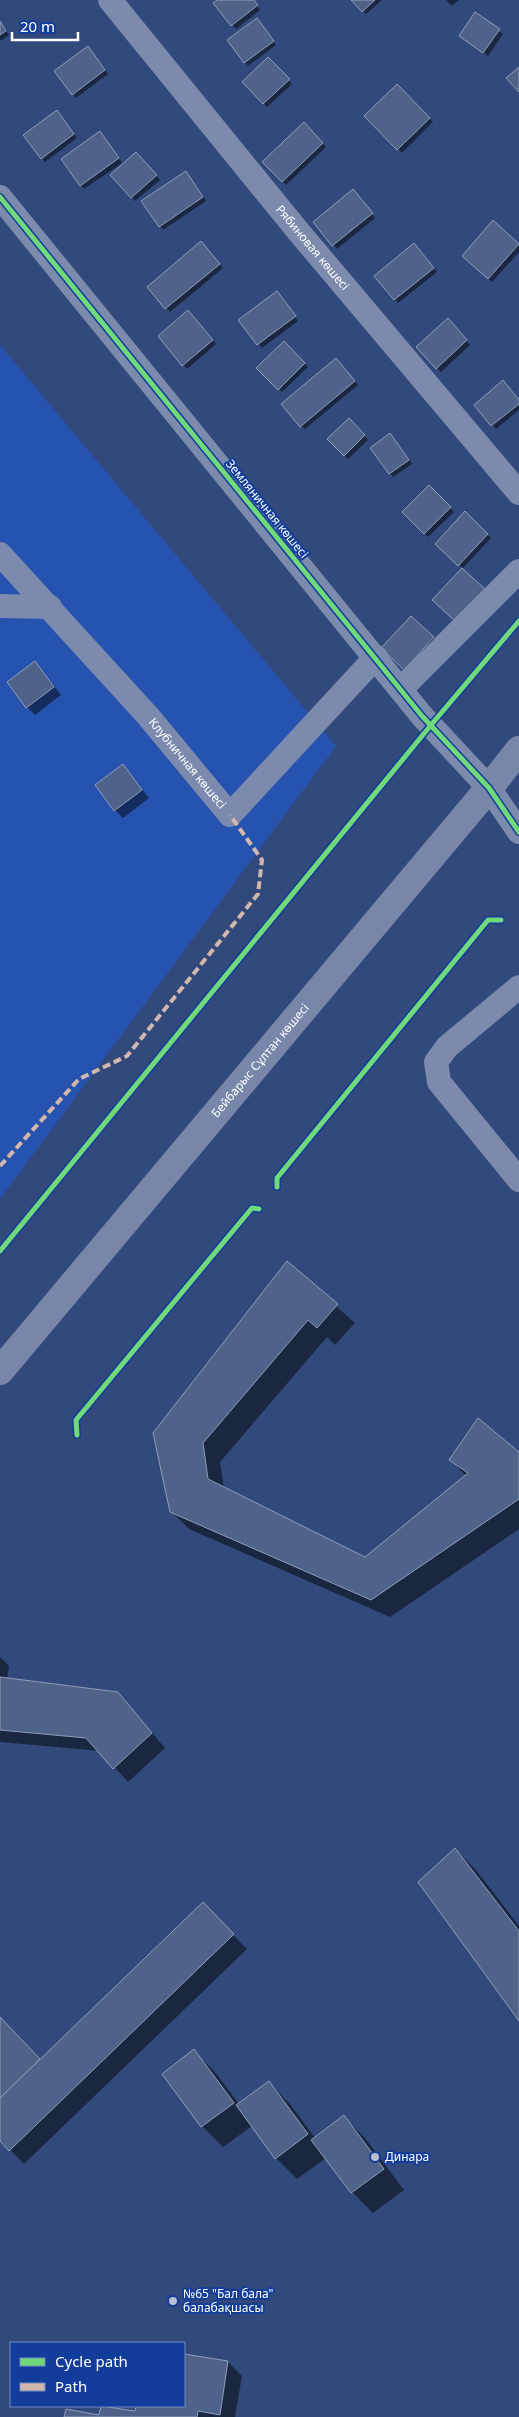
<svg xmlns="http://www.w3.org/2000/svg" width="519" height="2417" font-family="'Noto Sans',sans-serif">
  <rect width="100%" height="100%" fill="#32497b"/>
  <path fill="#2753b0" d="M0,345l336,401 -336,453z"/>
  <g fill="#0007">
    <path d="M219,0h34l7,10 -24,19 -21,-26z"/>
    <path d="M353,0h29l-16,14z"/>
    <path d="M446,0h13l-7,6z"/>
    <path d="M476,14l27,20 -15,22 -24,-17z"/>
    <path d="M0,21l9,14 -9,6z"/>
    <path d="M260,23l16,22 -28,21 -3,-4z"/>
    <path d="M91,51l17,23 -32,24 -3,-4z"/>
    <path d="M268,59l24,25 -25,23 -23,-25z"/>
    <path d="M397,85l36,37 -31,31 -36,-37z"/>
    <path d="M60,115l17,23 -32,24 -3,-4z"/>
    <path d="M304,124l22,23 -40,38 -22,-23z"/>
    <path d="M103,136l19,27 -38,26 -3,-4z"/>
    <path d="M136,153l24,27 -25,21 -23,-26z"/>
    <path d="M186,172l20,29 -43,29 -3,-4z"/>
    <path d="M357,194l18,24 -38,31 -23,-27z"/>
    <path d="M493,222l26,24v6l-27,30 -25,-23z"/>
    <path d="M205,246l18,22 -53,44 -22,-25z"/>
    <path d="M418,248l19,24 -39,31 -22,-27z"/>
    <path d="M281,296l17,25 -36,27 -22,-28z"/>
    <path d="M192,315l24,29 -29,25 -28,-33z"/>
    <path d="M448,320l22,25 -29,27 -23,-25z"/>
    <path d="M284,343l24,24 -26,25 -24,-24z"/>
    <path d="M340,364l18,21 -53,44 -4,-3z"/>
    <path d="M519,401v9l-23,19 -21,-24z"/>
    <path d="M349,419l19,21 -20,19 -19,-20z"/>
    <path d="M393,439l19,25 -19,13 -3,-4z"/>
    <path d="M429,487l25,25 -26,25 -24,-25z"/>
    <path d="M465,513l26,25 -28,30 -27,-24z"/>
    <path d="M411,617l26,25 -28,30z"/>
    <path d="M35,662l26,33 -26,20 -8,-8z"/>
    <path d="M123,766l26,32 -26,20 -8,-8z"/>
    <path d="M287,1263l68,60 -20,22 -8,-8 -107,125 4,26 141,70 101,-82 -15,-16 68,-6v75l-129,88 -201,-88 -18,-18 -16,-77z"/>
    <path d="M0,1657l9,9 -2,13 111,14 47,55 -37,34 -28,-31 -100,-9z"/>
    <path d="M455,1849l21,21 43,56v93z"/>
    <path d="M203,1904l44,45 -223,215 -24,-25v-120l41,42z"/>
    <path d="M194,2051l21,21 24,32 30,-21 21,21 25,34 29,-21 21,21 39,52 -31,23 -21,-21 -26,-34 -29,21 -21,-21 -24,-32 -29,21 -21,-21 -39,-52z"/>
    <path d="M184,2355l44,7 14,14 -7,41h-169l70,-4 1,-4 -6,-3h53z"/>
  </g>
  <g fill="#4f6289" stroke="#909eba">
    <path d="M217,0h37l4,5 -27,21 -18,-23z"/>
    <path d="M351,0h24l-13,12z"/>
    <path d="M475,12l25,17 -17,24 -24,-17z"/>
    <path d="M257,18l17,23 -30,22 -17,-23z"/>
    <path d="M0,21l6,10 -6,4z"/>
    <path d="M88,46l17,24 -33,25 -18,-24z"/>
    <path d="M268,57l22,22 -27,25 -21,-22z"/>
    <path d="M519,67v25l-13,-14z"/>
    <path d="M397,84l33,34 -33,32 -33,-34z"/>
    <path d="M57,110l17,24 -33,25 -18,-24z"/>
    <path d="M304,122l19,21 -41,39 -20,-20z"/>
    <path d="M100,131l19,27 -39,28 -19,-27z"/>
    <path d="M136,152l21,23 -26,23 -21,-23z"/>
    <path d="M186,171l17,26 -44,30 -18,-26z"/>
    <path d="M353,189l20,24 -41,33 -19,-24z"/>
    <path d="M493,220l26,24 -31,35 -26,-23z"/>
    <path d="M201,241l19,23 -55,45 -18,-22z"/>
    <path d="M414,243l20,25 -40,32 -20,-24z"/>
    <path d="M277,291l19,25 -39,29 -19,-25z"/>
    <path d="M188,310l25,30 -31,26 -24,-30z"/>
    <path d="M448,318l19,22 -31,29 -20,-22z"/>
    <path d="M284,341l21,22 -27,27 -22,-22z"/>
    <path d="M336,358l19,23 -55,46 -19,-23z"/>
    <path d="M503,380l16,20v4l-28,22 -17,-21z"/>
    <path d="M349,418l16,17 -21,21 -17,-17z"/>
    <path d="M390,433l19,27 -20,14 -19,-26z"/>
    <path d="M429,485l22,22 -27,27 -22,-22z"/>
    <path d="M465,511l23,23 -30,32 -23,-22z"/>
    <path d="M462,568l24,22 -30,32 -24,-22z"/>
    <path d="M411,616l23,21 -30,33 -23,-22z"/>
    <path d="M35,661l19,26 -28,21 -19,-26z"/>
    <path d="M123,764l19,26 -28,21 -19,-26z"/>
    <path d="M287,1261l51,43 -21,24 -9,-8 -105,123 5,36 157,78 103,-84 -19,-13 29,-42 41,34v47l-148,101 -201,-88 -17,-79z"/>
    <path d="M0,1677l118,15 34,41 -39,36 -27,-31 -86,-8z"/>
    <path d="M455,1848l64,83v90l-101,-139z"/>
    <path d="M203,1902l31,32 -225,217 -9,-10v-43z"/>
    <path d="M0,2017l40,42 -40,39z"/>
    <path d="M194,2049l40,54 -33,24 -39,-53z"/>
    <path d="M269,2081l39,53 -33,25 -39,-54z"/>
    <path d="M344,2115l40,54 -33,24 -40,-53z"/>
    <path d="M184,2354l44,7 -8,54 -22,-4 -1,6h-133l2,-8 33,6 2,-9 34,5 1,-5h48z"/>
  </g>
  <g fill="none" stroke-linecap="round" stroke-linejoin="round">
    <g stroke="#7c8bad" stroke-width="24">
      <path id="s1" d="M110,0l188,231 221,262"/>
      <path d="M0,197l422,519 67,72 30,44"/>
      <path id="s2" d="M0,554l148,162 82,99 146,-158"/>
      <path d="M0,606l50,1"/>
      <path d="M401,689l118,-118"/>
      <path d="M519,987l-72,60 -11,15 3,20 80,98"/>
    </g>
    <path stroke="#7786a9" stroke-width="28" id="s3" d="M0,1371l489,-583 30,-38"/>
    <path stroke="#d1b7ad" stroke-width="4" stroke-dasharray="8 4" stroke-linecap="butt" d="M0,1166l79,-87 48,-23 131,-162 4,-34 -32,-45"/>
    <g stroke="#133d9a" stroke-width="8">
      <g id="cycleway">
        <path d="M0,197l422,519 67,72 30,44"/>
        <path d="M277,1187v-9l211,-258h13"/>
        <path d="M0,1251l431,-526 88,-104"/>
        <path d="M77,1435l-1,-15 176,-212 7,1"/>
      </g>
    </g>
    <use href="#cycleway" stroke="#71d979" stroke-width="5"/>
  </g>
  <g fill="#b7bfd1" stroke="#133d9a" stroke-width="2">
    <circle cx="375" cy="2157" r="5"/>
    <circle cx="173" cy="2301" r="5"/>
  </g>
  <g text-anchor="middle" stroke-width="4" stroke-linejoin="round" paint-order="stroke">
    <g font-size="12" fill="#fff" stroke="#133d9a">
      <text dy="4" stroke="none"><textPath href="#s1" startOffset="320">Рябиновая көшесі</textPath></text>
      <text transform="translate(267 509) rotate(51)" y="4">Земляничная көшесі</text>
      <text dy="4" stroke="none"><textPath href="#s2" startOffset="281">Клубничная көшесі</textPath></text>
      <text dy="4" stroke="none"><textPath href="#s3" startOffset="405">Бейбарыс Сұлтан көшесі</textPath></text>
    </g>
    <g font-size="12" fill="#fff" stroke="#133d9a" text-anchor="start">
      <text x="385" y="2161">Динара</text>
      <text x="183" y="2298">№65 "Бал бала"<tspan x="183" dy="14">балабақшасы</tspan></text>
    </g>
  </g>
  <rect x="10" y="2342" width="175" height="65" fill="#133d9a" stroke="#718bc2"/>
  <rect x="20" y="2358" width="25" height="8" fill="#71d979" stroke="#718bc2"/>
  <text x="55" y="2367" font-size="15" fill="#ffffff">Cycle path</text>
  <rect x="20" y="2383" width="25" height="8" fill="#d1b7ad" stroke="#718bc2"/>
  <text x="55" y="2392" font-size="15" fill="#ffffff">Path</text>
  <path d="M12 32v8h66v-8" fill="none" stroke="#ffffff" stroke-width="2.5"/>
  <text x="20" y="32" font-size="15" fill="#ffffff" stroke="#133d9a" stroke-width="4" paint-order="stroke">20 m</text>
</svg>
